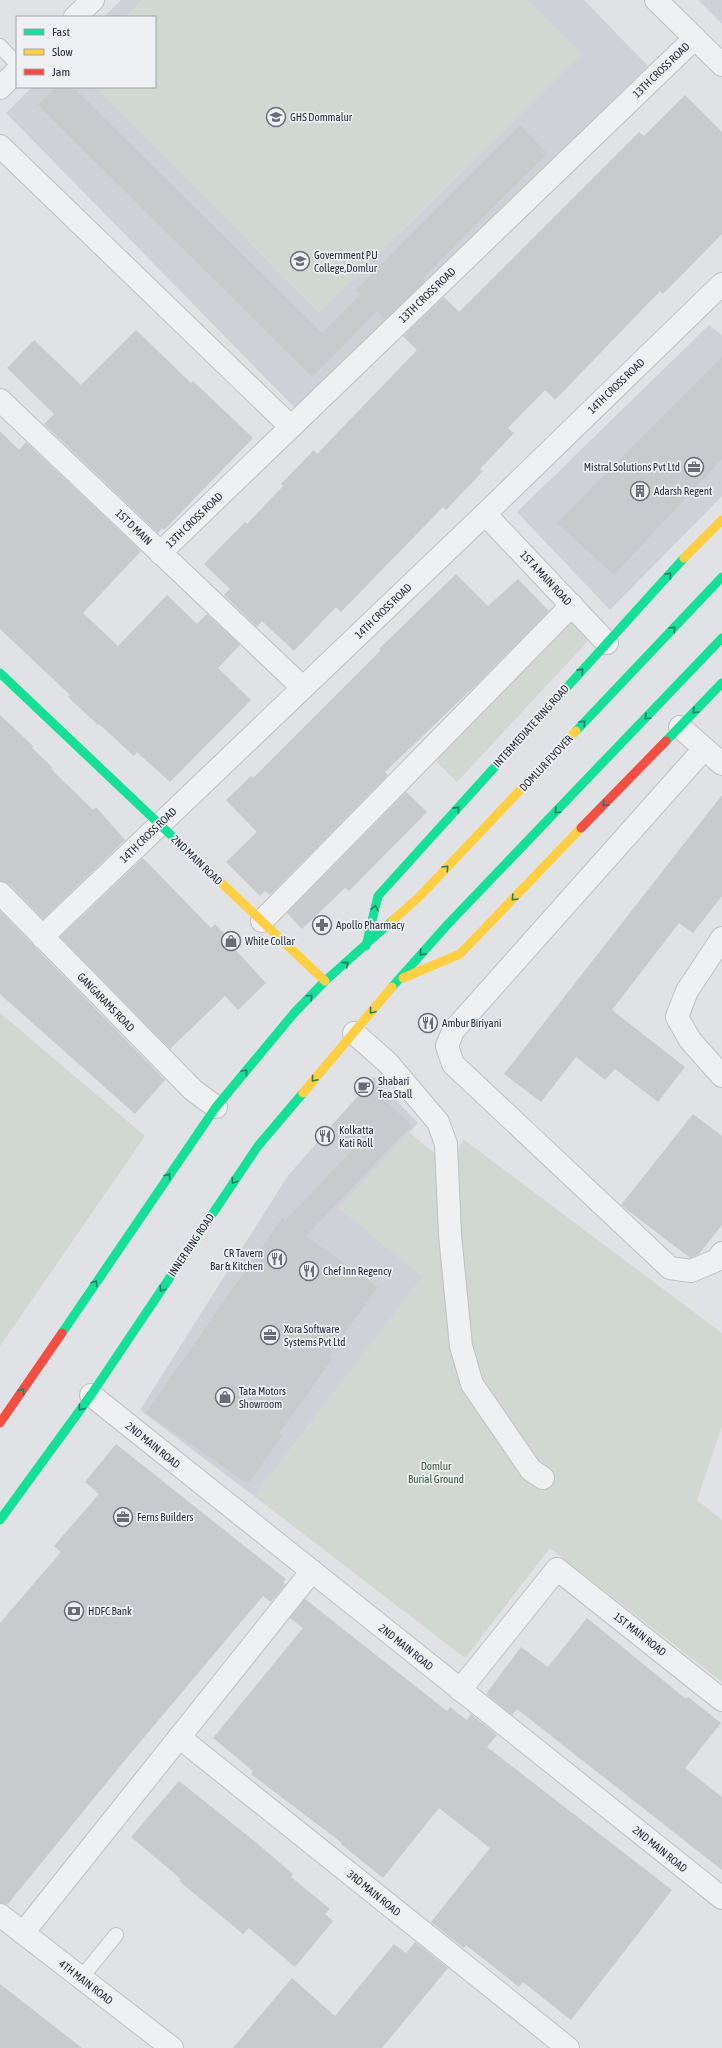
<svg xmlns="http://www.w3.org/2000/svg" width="722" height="2048" font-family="'Asap Condensed',sans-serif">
  <rect width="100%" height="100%" fill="#e0e2e5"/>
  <g fill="#cfd1d8">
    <path d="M121,0h463l64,66 -352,343 -290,-296 26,-26h123v-70h-51z"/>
    <path d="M698,0h24v24z"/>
    <path d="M709,325l13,10v161l-112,114 -93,-98z"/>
    <path d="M374,1077l44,46 -79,85 84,69 -169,219 -114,-86 147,-233z"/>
  </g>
  <g fill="#d0d8d1">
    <path d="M142,0h386l54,54 -263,259 -223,-226h59v-70h-30z"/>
    <path d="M569,619l19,22 -131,141 -22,-22z"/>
    <path d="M0,1013l145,123 -145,210z"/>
    <path d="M409,1132l43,36 11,-29 259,194v93l-25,74 25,20v162l-172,-134 -85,110 -211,-162 168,-219 -83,-69z"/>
  </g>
  <g fill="#c8cacd">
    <path d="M56,87h17l249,246 39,-39 -5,-4 164,-165 27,28 -124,125 3,2 -41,39 -8,-8 -65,66 -274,-272z"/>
    <path d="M685,95l37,37v102l-59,60 -3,-3 -105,109 -10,-10 -37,38 6,5 -34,36 3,2 -37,39 -3,-3 -102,105 -5,-5 -42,44 -32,-30 -5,6 -33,-32 6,-6 -26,-25 41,-42 2,2 36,-38 -2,-2 33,-34 3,4 100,-104 -14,-14 41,-39 15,15 180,-180 5,4z"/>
    <path d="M136,330l55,53 2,-2 60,57 -89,92 -2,-2 -4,5 -114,-109 10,-10 -47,-46 27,-28 47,45z"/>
    <path d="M722,357v102l-108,116 -57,-52z"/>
    <path d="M0,431l19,19 7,-8 115,109 -58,62 35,33 49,-51 30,29 10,-10 33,31 -22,23 33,32 -81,82 -33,-30 -3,4 -35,-32 -1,1 -30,-28 2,-2 -70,-66z"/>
    <path d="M456,574l32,32 30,-27 31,32 -69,70 -95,91 3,3 -118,120 -5,-4 -5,5 -34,-34 31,-30 -31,-32 25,-24 2,2 128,-128 -2,-1z"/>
    <path d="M0,715l33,31 -1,2 20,19 -1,2 42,41 3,-3 29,33 -82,79 -34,-35 -9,-3z"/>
    <path d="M406,792l21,20 -78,79 -4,-3 -43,41 -15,-16z"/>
    <path d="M722,795v101l-29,37 -14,-10 -67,87 73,57 -27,35 -43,-33 -10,11 -29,-23 -35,45 -37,-28z"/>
    <path d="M143,858l68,70 4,-4 20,21 -2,2 33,36 -28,27 -13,-14 -55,53 -110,-112z"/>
    <path d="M0,911l165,169 -30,34 -135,-120z"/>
    <path d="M373,1081l21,18 -5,5 23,21 -106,111 72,51 -49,68 4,3 -54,76 3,2 -34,48 -102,-71 136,-195 3,3 70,-74 -23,-22z"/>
    <path d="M693,1114l29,22v89l-23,29 -9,4 -69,-53z"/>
    <path d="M116,1444l170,135 -3,3 3,2 -15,18 -8,-6 -133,158 -123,151 -7,-2v-280l61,-71 -7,-6 45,-52 -14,-12z"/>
    <path d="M305,1599l142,112 3,-4 17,13 4,-6 26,21 -10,12 185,143 -101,130 -48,-38 -4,5 -53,-42 -2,3 -33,-26 59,-74 -51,-40 -56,70 -42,-34 1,-1 -91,-69 2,-3 -40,-33 90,-110 -13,-10z"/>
    <path d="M587,1618l99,81 2,-2 33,26 -36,45 37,29v73l-205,-161 -5,6 -26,-21 35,-47 27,20z"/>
    <path d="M179,1781l74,59 40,34 -2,3 39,32 -5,5 8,7 -38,46 -46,-39 -6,6 -64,-53 2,-2 -50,-42z"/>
    <path d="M415,1942l33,26 -66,80h-149l59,-70 43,38 59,-72 12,9z"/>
    <path d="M0,1984l82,64h-82z"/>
  </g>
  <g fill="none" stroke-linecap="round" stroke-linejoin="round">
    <g stroke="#bec0c3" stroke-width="16">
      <g id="lane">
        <path d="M0,46l17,18"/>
        <path d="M81,1978l35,-43"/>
      </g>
    </g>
    <g stroke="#bec0c3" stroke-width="24">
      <g id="street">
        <path d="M656,0l66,65"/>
        <path d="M75,17l18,-17"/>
        <path d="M0,88l17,-17"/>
        <path d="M0,146l290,280"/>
        <path d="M0,400l303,288"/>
        <path d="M485,514l122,129"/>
        <path d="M160,553l535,-515"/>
        <path d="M680,727l42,37"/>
        <path d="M704,749l-251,282 -6,15 6,18 217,204 21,3 26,-11 5,-7"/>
        <path d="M0,893l193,197 23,17"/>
        <path d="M262,921l310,-316"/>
        <path d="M42,937l443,-423 237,-230"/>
        <path d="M722,938l-35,53 -10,26 13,23 32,36"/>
        <path d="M354,1033l34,30 50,59 8,22 4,91 11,111 11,38 59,86 12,8"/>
        <path d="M91,1395l631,503"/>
        <path d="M460,1690l97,-121 165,131"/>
        <path d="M179,1737l389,311"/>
        <path d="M0,1915l172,133"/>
        <path d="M23,1933l289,-362"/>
      </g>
    </g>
    <use href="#lane" stroke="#eff0f2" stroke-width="14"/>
    <use href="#street" stroke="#eff0f2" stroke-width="22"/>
    <g stroke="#16e098" stroke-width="9">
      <path d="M0,673l193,183"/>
      <path d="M576,731l146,-154"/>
      <path d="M666,741l56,-58"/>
      <path d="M366,946l12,-50 306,-338"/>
      <path d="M392,987l56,-63 274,-286"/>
      <path d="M62,1333l154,-226 79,-95 30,-31 67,-60"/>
      <path d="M0,1520l91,-125 167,-249 45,-53"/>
    </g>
    <g stroke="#ffcf43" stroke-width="9">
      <path d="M684,558l38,-38"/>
      <path d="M193,856l132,125"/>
      <path d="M392,921l27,-24 157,-166"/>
      <path d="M403,978l57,-24 121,-126"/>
      <path d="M303,1093l89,-106"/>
    </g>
    <g stroke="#f24e42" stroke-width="9">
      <path d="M581,828l85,-87"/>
      <path d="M0,1423l62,-90"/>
    </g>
  </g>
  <defs><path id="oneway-chevron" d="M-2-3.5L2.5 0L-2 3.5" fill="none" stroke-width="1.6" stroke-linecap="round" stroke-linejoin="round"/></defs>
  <g stroke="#207e65">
    <use href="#oneway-chevron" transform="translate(669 575) rotate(-48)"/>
    <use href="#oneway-chevron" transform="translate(673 629) rotate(-47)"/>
    <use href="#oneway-chevron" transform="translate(581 671) rotate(-48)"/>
    <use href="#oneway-chevron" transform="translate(695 711) rotate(134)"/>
    <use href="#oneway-chevron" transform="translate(647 717) rotate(134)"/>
    <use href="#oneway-chevron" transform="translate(583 723) rotate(-47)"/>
    <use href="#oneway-chevron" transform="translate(605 804) rotate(134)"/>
    <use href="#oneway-chevron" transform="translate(457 809) rotate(-48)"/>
    <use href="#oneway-chevron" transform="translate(557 811) rotate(134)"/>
    <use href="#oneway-chevron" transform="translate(446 868) rotate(-47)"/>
    <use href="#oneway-chevron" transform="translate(514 898) rotate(134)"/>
    <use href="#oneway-chevron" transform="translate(375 908) rotate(-77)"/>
    <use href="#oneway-chevron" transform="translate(422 953) rotate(132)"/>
    <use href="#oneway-chevron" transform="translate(346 964) rotate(-41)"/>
    <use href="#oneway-chevron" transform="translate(310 997) rotate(-46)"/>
    <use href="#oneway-chevron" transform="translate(372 1011) rotate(130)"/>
    <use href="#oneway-chevron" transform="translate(245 1072) rotate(-50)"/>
    <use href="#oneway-chevron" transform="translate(314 1079) rotate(130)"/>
    <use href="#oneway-chevron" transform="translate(168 1176) rotate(-56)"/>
    <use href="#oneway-chevron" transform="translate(234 1181) rotate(124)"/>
    <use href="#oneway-chevron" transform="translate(95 1283) rotate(-56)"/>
    <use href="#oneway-chevron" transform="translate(162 1289) rotate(124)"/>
    <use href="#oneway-chevron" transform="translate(22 1391) rotate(-56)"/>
    <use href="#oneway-chevron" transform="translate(81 1408) rotate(126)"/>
  </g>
  <defs>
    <g id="school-ring" transform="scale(1)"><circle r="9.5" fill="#eef0f4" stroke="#696d77" stroke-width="1.5"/><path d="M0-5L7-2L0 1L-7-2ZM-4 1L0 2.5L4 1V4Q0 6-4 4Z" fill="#696d77"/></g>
    <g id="office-ring" transform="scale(1)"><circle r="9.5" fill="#eef0f4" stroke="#696d77" stroke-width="1.5"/><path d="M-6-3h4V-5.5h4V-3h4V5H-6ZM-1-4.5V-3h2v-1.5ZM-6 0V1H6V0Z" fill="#696d77"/></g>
    <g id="building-ring" transform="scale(1)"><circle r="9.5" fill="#eef0f4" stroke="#696d77" stroke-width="1.5"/><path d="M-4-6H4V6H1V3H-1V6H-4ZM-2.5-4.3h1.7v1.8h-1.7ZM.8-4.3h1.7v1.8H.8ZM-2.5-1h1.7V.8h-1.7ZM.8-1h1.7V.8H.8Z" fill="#696d77"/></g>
    <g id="pharmacy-ring" transform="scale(1)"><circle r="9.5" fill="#eef0f4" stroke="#696d77" stroke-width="1.5"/><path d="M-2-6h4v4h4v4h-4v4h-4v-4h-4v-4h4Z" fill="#696d77"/></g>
    <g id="shop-ring" transform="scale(1)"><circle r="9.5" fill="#eef0f4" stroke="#696d77" stroke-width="1.5"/><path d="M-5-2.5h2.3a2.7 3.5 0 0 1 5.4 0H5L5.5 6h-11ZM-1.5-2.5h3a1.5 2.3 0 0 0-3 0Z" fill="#696d77"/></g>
    <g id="restaurant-ring" transform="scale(1)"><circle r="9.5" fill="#eef0f4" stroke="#696d77" stroke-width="1.5"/><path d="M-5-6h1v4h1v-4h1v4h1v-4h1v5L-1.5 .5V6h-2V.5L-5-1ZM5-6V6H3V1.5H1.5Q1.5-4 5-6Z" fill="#696d77"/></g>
    <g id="cafe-ring" transform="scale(1)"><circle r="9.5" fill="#eef0f4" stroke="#696d77" stroke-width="1.5"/><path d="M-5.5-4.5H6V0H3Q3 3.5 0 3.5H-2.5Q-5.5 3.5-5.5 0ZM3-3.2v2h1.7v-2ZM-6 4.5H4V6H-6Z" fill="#696d77"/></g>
    <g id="bank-ring" transform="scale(1)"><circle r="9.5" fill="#eef0f4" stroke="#696d77" stroke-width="1.5"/><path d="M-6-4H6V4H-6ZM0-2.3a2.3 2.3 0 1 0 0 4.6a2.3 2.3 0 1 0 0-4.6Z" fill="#696d77"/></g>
  </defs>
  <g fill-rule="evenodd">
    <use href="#school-ring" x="276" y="117"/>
    <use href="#school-ring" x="300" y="261"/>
    <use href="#office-ring" x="694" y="467"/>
    <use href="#building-ring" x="640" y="491"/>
    <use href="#pharmacy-ring" x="322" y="925"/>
    <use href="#shop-ring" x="231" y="941"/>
    <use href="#restaurant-ring" x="428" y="1023"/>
    <use href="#cafe-ring" x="364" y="1087"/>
    <use href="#restaurant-ring" x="325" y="1136"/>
    <use href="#restaurant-ring" x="277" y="1259"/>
    <use href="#restaurant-ring" x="309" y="1271"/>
    <use href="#office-ring" x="270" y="1335"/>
    <use href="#shop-ring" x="225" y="1397"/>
    <use href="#office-ring" x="123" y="1517"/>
    <use href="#bank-ring" x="74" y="1611"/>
  </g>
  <g text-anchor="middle" stroke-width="3.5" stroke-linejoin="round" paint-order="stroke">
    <g font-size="11" fill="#292e3c" stroke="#eef0f4">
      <text transform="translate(661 70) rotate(-44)" y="4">13TH CROSS ROAD</text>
      <text transform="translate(427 295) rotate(-44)" y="4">13TH CROSS ROAD</text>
      <text transform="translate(616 386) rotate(-44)" y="4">14TH CROSS ROAD</text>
      <text transform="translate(194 520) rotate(-44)" y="4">13TH CROSS ROAD</text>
      <text transform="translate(134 527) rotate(44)" y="4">1ST D MAIN</text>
      <text transform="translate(546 578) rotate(47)" y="4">1ST A MAIN ROAD</text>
      <text transform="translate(383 611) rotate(-44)" y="4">14TH CROSS ROAD</text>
      <text transform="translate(531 726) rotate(-48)" y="4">INTERMEDIATE RING ROAD</text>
      <text transform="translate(546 763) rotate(-47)" y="4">DOMLUR FLYOVER</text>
      <text transform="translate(148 835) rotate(-44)" y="4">14TH CROSS ROAD</text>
      <text transform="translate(197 860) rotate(44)" y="4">2ND MAIN ROAD</text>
      <text transform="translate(106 1002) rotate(46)" y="4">GANGARAMS ROAD</text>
      <text transform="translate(191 1245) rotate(-56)" y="4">INNER RING ROAD</text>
      <text transform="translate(153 1445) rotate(39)" y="4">2ND MAIN ROAD</text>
      <text transform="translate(640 1634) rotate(38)" y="4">1ST MAIN ROAD</text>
      <text transform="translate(406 1647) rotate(39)" y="4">2ND MAIN ROAD</text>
      <text transform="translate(660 1849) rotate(39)" y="4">2ND MAIN ROAD</text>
      <text transform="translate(374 1893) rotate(39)" y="4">3RD MAIN ROAD</text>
      <text transform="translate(86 1982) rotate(38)" y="4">4TH MAIN ROAD</text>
    </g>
    <g font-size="11" fill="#292e3c" stroke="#eef0f4" text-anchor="start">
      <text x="290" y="121">GHS Dommalur</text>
      <text x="314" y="259">Government PU<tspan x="314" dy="13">College,Domlur</tspan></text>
      <text x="680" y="471" text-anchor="end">Mistral Solutions Pvt Ltd</text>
      <text x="654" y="495">Adarsh Regent</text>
      <text x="336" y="929">Apollo Pharmacy</text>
      <text x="245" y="945">White Collar</text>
      <text x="442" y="1027">Ambur Biriyani</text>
      <text x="378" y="1085">Shabari<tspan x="378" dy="13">Tea Stall</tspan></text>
      <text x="339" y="1134">Kolkatta<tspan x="339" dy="13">Kati Roll</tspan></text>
      <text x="263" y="1257" text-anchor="end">CR Tavern<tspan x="263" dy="13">Bar &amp; Kitchen</tspan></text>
      <text x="323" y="1275">Chef Inn Regency</text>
      <text x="284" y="1333">Xora Software<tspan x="284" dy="13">Systems Pvt Ltd</tspan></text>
      <text x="239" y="1395">Tata Motors<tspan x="239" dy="13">Showroom</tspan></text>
      <text x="137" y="1521">Ferns Builders</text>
      <text x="88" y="1615">HDFC Bank</text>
    </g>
    <g font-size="11" fill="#3b5737" stroke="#eef0f4">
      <text x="436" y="1470">Domlur<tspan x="436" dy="13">Burial Ground</tspan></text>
    </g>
  </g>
  <rect x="16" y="16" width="140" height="72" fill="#eef0f4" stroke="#9fa2aa"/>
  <rect x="24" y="29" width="20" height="6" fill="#16e098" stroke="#9fa2aa"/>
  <text x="52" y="36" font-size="12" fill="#292e3c">Fast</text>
  <rect x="24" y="49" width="20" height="6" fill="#ffcf43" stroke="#9fa2aa"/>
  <text x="52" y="56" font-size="12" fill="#292e3c">Slow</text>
  <rect x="24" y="69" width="20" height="6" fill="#f24e42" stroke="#9fa2aa"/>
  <text x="52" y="76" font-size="12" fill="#292e3c">Jam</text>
</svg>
